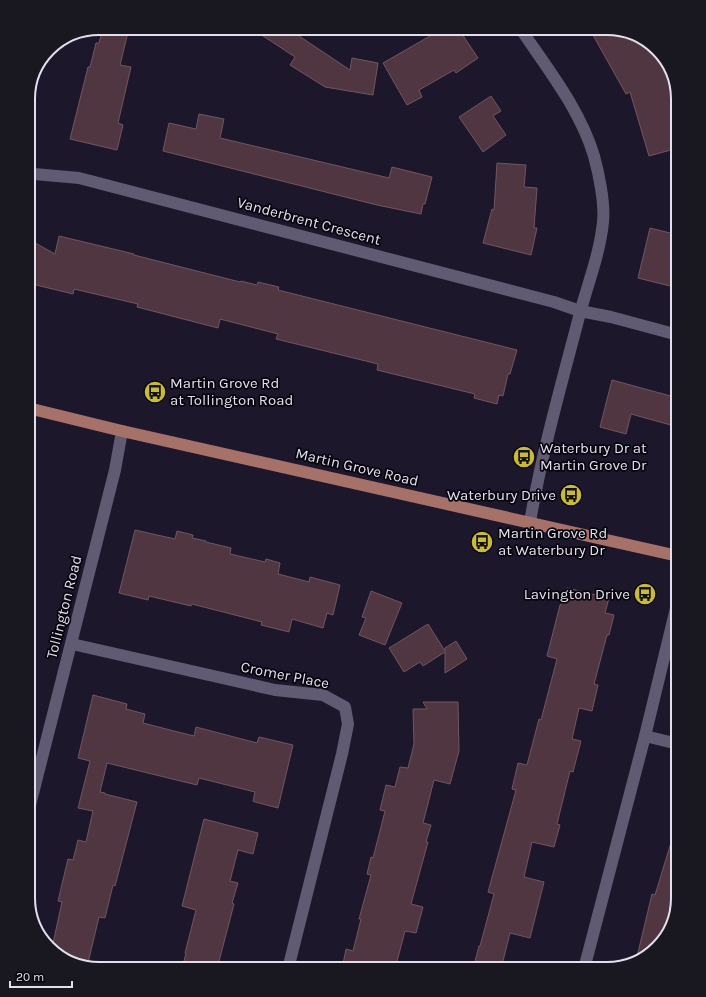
<svg xmlns="http://www.w3.org/2000/svg" width="706" height="997" font-family="Karla,sans-serif">
  <rect width="100%" height="100%" fill="#1d172b"/>
  <g fill="#503640" stroke="#71565f">
    <path d="M103,28h26l-9,37 11,2 -13,56 5,2 -6,25 -47,-11 18,-72h2l6,-24h3z"/>
    <path d="M251,28h36l63,42 2,-12 26,5 -5,32 -48,-8 -35,-22 5,-8z"/>
    <path d="M425,28h33l20,30 -22,15 -2,-3 -35,20 3,7 -15,8 -24,-42 47,-27z"/>
    <path d="M589,28h23l31,10 25,25 10,36v49l-29,8 -19,-64 -4,2z"/>
    <path d="M491,96l10,15 -8,5 13,19 -23,17 -24,-35z"/>
    <path d="M199,114l25,5 -4,19 169,40 3,-11 40,10 -7,27h-2l-2,10 -44,-9 -214,-54 6,-28 27,6z"/>
    <path d="M497,163l29,2 -2,22 13,1 -3,40h3l-6,27 -48,-12 9,-34 2,1z"/>
    <path d="M650,228l28,7v53l-40,-10z"/>
    <path d="M59,236l75,18v1l106,27 1,-1 16,4 1,-3 21,5 -1,3 239,60 -7,24h-2l-5,22 -4,-1 -2,9 -23,-6 1,-4 -98,-24 1,-6 -102,-25 2,-5 -58,-15 -2,9 -81,-21 1,-3 -64,-15 -1,5 -45,-11v-44l27,15z"/>
    <path d="M612,380l66,18v29l-47,-13 -5,20 -26,-7z"/>
    <path d="M135,530l40,9 2,-8 16,4 -1,3 14,3v1l25,6 -1,6 35,8 1,-3 14,4 -2,11 31,8 1,-5 30,8 -7,30 -6,-2 -4,15 -31,-9 -3,13 -28,-7 1,-3 -70,-18 -1,2 -42,-10 -1,4 -29,-7z"/>
    <path d="M567,588l42,10 -4,15 9,2 -5,20h-2l-13,49 4,1 -6,26 -13,-3 -7,31 9,2 -8,31 -3,-1 -13,53 3,1 -6,22 -22,-5 -8,35 20,5 -14,56 -20,-5 -9,36h-28l6,-23h1l14,-52 -6,-2 28,-102 -4,-1 6,-26 9,2 12,-46 2,1 16,-61 -10,-3 13,-51 4,-3z"/>
    <path d="M371,591l31,12 -17,42 -26,-10 7,-17 -4,-1z"/>
    <path d="M428,624l17,27v-3l11,-7 11,18 -22,14v-21l-22,14 -3,-4 -16,10 -15,-24z"/>
    <path d="M93,695l34,9 -1,5 19,5 -2,9 31,8 20,5 2,-9 61,16 2,-6 34,8 -15,63 -23,-6 -2,-1 2,-9 -56,-14 -2,7 -90,-22 -7,29 5,1v1l32,8 -22,84 -2,-1 -8,33 -6,-1 -12,50 -24,-8 -11,-11 10,-46 -4,-1 10,-42 5,1 5,-20 8,2 7,-31 -15,-3 12,-47 -12,-3z"/>
    <path d="M423,702h35l1,49 -9,33 -16,-4 -11,43 8,2 -5,17h2l-17,62 12,3 -7,26 -11,-2 -10,38h-53l4,-20 7,2 8,-32h-2l12,-44 -4,-1 4,-17 2,1 12,-47 -5,-1 6,-25 9,2 5,-20 8,1 6,-24 -1,-35h14z"/>
    <path d="M204,819l54,14 -5,21 -15,-4 -8,31 8,2 -6,20 2,1 -17,65h-35l4,-16h-1l11,-43 -14,-4z"/>
    <path d="M674,833l4,1v62l-10,38 -25,25 -7,2 16,-67 3,1z"/>
  </g>
  <g fill="none" stroke-linecap="round" stroke-linejoin="round">
    <g stroke="#605a73" stroke-width="12">
      <path d="M520,28c27,40 60,81 74,128 5,18 11,48 9,66 -3,31 -15,61 -23,91 -18,69 -38,139 -50,209"/>
      <path d="M28,172l6,2 45,4 475,124 26,9 31,6 67,18"/>
      <path d="M72,644l203,46 48,5 22,12 3,17 -6,30 -54,215"/>
      <path d="M645,736l33,8"/>
      <path d="M28,813l87,-343 7,-39"/>
      <path d="M584,969l61,-233 33,-136"/>
    </g>
    <path stroke="#a67169" stroke-width="12" d="M28,408l94,23 556,125"/>
  </g>
  <defs>
    <g id="bus-disc" transform="scale(1.15)"><circle r="9.5" fill="#caba39" stroke="#07050d"/><path d="M-5-6H5V4H4V6H2V4H-2V6H-4V4H-5ZM-3.5-4V0h7V-4ZM-3.5 1.2v1.5H-2V1.2ZM2 1.2v1.5H3.5V1.2Z" fill="#111"/></g>
  </defs>
  <g fill-rule="evenodd">
    <use href="#bus-disc" x="155" y="392"/>
    <use href="#bus-disc" x="524" y="457"/>
    <use href="#bus-disc" x="571" y="495"/>
    <use href="#bus-disc" x="482" y="542"/>
    <use href="#bus-disc" x="645" y="594"/>
  </g>
  <g text-anchor="middle" stroke-width="3.5" stroke-linejoin="round" paint-order="stroke">
    <g font-size="15" fill="#e3e0ee" stroke="#07050d">
      <text transform="translate(309 221) rotate(15)" y="5">Vanderbrent Crescent</text>
      <text transform="translate(357 467) rotate(13)" y="5">Martin Grove Road</text>
      <text transform="translate(64 607) rotate(-76)" y="5">Tollington Road</text>
      <text transform="translate(285 675) rotate(11)" y="5">Cromer Place</text>
    </g>
    <g font-size="15" fill="#e3e0ee" stroke="#07050d" text-anchor="start">
      <text x="170" y="388">Martin Grove Rd<tspan x="170" dy="17">at Tollington Road</tspan></text>
      <text x="540" y="453">Waterbury Dr at<tspan x="540" dy="17">Martin Grove Dr</tspan></text>
      <text x="556" y="500" text-anchor="end">Waterbury Drive</text>
      <text x="498" y="538">Martin Grove Rd<tspan x="498" dy="17">at Waterbury Dr</tspan></text>
      <text x="630" y="599" text-anchor="end">Lavington Drive</text>
    </g>
  </g>
  <path d="M0 0H706V997H0ZM99 35H607A64 64 0 0 1 671 99V898A64 64 0 0 1 607 962H99A64 64 0 0 1 35 898V99A64 64 0 0 1 99 35Z" fill="#19171f" fill-rule="evenodd"/>
  <path fill="none" stroke="#e3e0ee" stroke-width="2" d="M99 35H607A64 64 0 0 1 671 99V898A64 64 0 0 1 607 962H99A64 64 0 0 1 35 898V99A64 64 0 0 1 99 35Z"/>
  <path d="M10 981v6h62v-6" fill="none" stroke="#e3e0ee" stroke-width="2"/>
  <text x="16" y="981" font-size="12" fill="#e3e0ee" stroke="#07050d" stroke-width="3" paint-order="stroke">20 m</text>
</svg>
